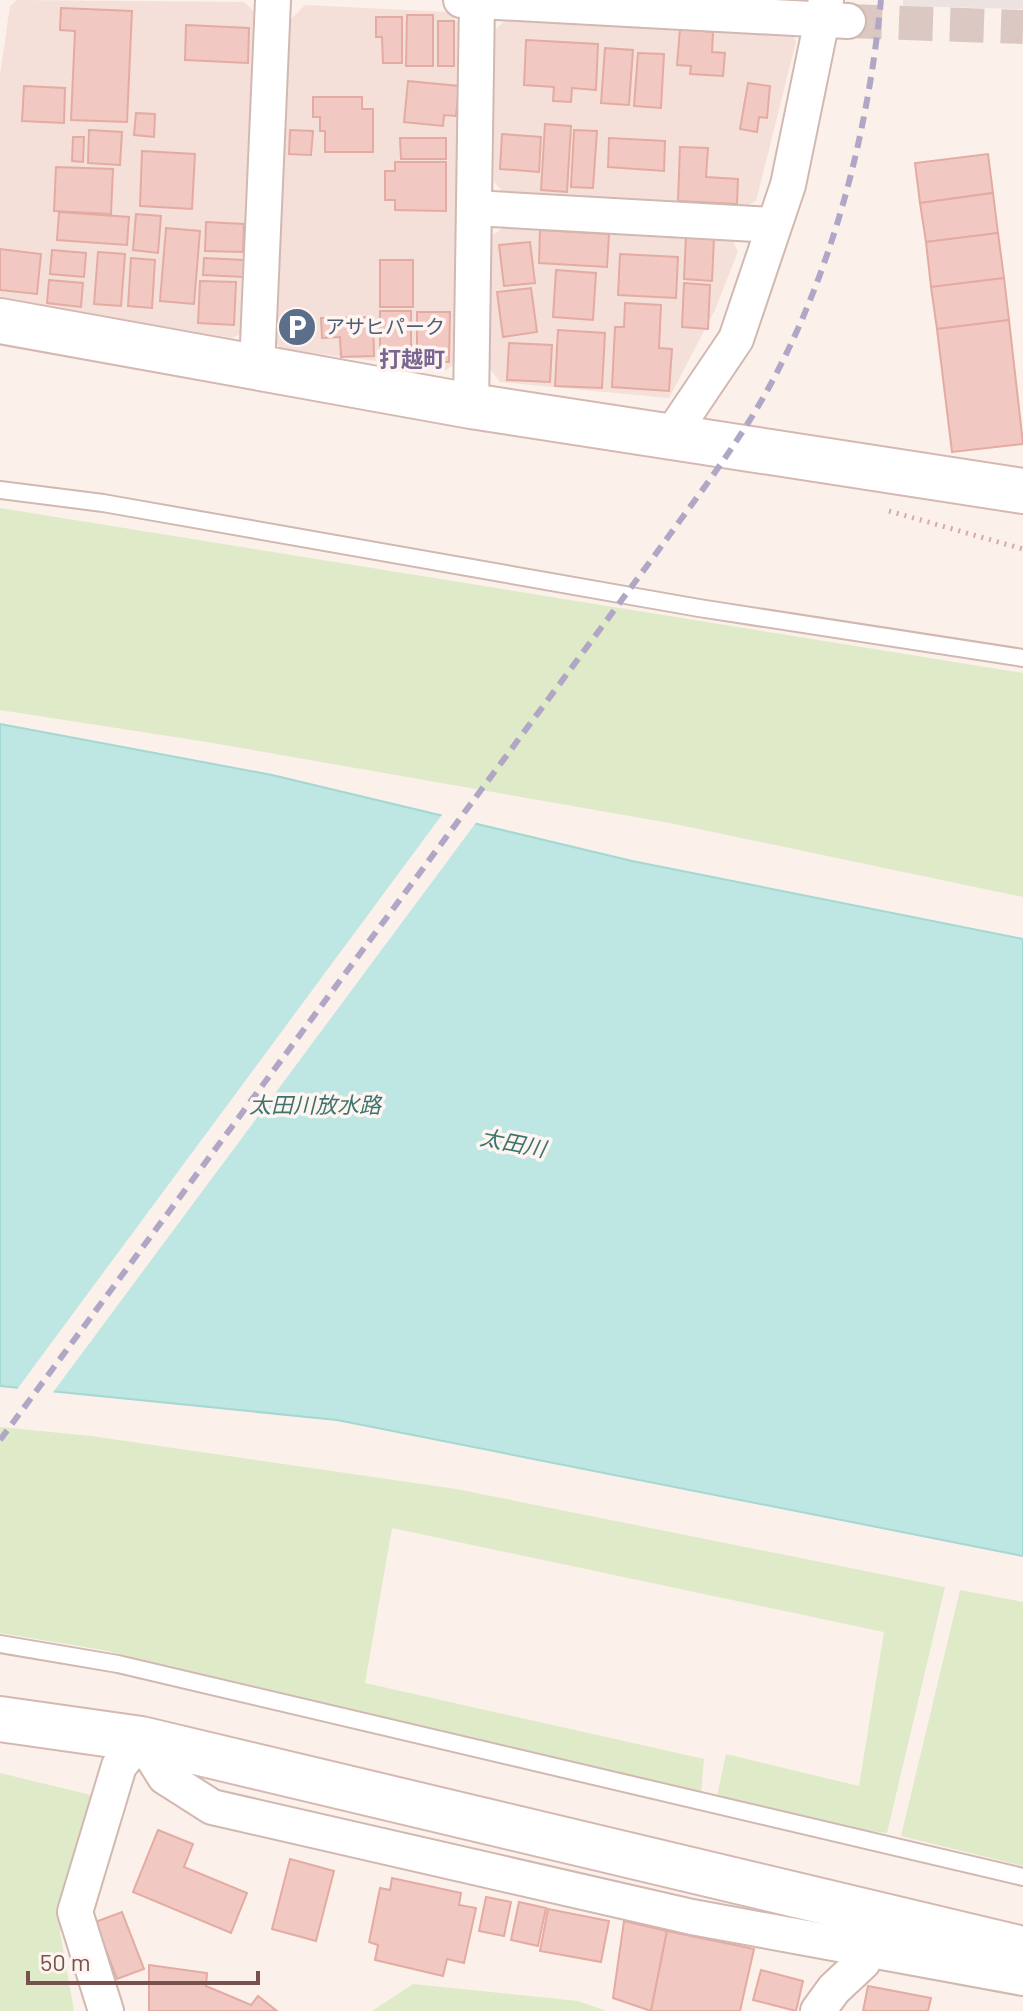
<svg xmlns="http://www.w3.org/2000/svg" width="1023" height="2011" font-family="Barlow,'Noto Sans JP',sans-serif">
  <rect width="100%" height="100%" fill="#fcf0ea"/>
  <g fill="#f4e0d8">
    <path d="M17,0l227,2 17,16 -14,313 -15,7 -232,-40v-223l10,-69z"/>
    <path d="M305,5l143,7 11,12 -2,338 -11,8 -165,-21 -7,-9 12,-316z"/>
    <path d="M512,14l276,9 8,19 -40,159 -20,10 -228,-13 -14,-16v-151z"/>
    <path d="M510,223l219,12 9,16 -23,59 -46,88 -169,-16 -10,-13 1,-133z"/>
  </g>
  <path fill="#ece2df" d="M903,0h120v9l-120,-3z"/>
  <g fill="#deeac8">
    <path d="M0,508l1023,165v224l-353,-74 -463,-81 -207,-32z"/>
    <path d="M0,1427l91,9 365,53 489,98 -58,246 -43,-5 -127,-32 9,-42 133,32 25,-154 -492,-104 -27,155 339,76 -3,34 -598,-143 -103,-17z"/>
    <path d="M960,1590l63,12v264l-122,-30z"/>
    <path d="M0,1773l91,22 -31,137 14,79h-74z"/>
    <path d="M413,1984l165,17 28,10h-234z"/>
  </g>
  <path fill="#bee6e2" stroke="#a4d8d3" stroke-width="2" d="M0,724l272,51 360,86 391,78v617l-686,-136 -337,-34z"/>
  <path fill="#fcf0ea" d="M444,812l34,8 -427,575 -36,-3z"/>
  <g fill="#f1c9c2" stroke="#e4aba2" stroke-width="2">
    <path d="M61,8l71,3 -5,111 -56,-2 4,-89 -15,-1z"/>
    <path d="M407,15h26v51h-27z"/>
    <path d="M376,17h26v46h-19l-1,-26h-6z"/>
    <rect x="438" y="21" width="16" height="45"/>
    <path d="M186,25l63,3 -1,35 -63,-3z"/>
    <path d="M680,29l33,3 -1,20 13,1 -2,23 -33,-2 1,-8 -14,-1z"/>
    <path d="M526,40l72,4 -2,46 -24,-2 -1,14 -18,-1 1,-14 -30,-2z"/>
    <path d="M605,48l28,2 -4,55 -28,-2z"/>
    <path d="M638,53l26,1 -3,54 -27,-2z"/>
    <path d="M408,81l51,5 -3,30 -12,-1 -1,11 -39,-4z"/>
    <path d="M748,83l22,3 -3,32 -8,-1 -2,15 -17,-3z"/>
    <path d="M24,86l41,2 -1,35 -42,-2z"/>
    <path d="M313,97h49v12h11v43h-48v-21h-5v-14h-7z"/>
    <path d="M136,113l19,1 -1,23 -20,-2z"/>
    <path d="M545,124l26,2 -4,66 -26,-2z"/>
    <path d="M89,130l33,2 -2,33 -32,-2z"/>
    <path d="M290,130l23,1 -2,24 -22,-1z"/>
    <path d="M574,130l23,1 -4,57 -22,-1z"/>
    <path d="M502,134l39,3 -2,35 -39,-3z"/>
    <path d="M73,137h11l-1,25 -11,-1z"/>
    <path d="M400,138h46v21h-45z"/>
    <path d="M609,138l56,3 -1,30 -56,-4z"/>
    <path d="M680,147l28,1 -2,29 32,2 -1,25 -59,-3z"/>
    <path d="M142,151l53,3 -3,55 -52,-3z"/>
    <path d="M988,154l5,39 -73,10 -5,-40z"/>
    <path d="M395,162h51v49l-51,-1v-10h-10v-29h10z"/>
    <path d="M56,167l57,2 -2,45 -57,-3z"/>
    <path d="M993,193l5,40 -72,9 -6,-39z"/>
    <path d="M59,212l70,5 -2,28 -70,-5z"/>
    <path d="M136,214l25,2 -3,37 -25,-3z"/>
    <path d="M206,222l38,2 -1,28 -38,-1z"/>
    <path d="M166,228l34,3 -6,73 -34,-3z"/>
    <path d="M540,230l69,4 -2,33 -68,-4z"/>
    <path d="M998,233l6,45 -73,9 -5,-45z"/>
    <path d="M686,236l28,1 -2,44 -28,-2z"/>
    <path d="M530,242l5,41 -31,3 -5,-41z"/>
    <path d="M0,249l41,5 -4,40 -37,-4z"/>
    <path d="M52,250l34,3 -2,24 -34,-3z"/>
    <path d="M98,252l27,2 -4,52 -27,-2z"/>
    <path d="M620,254l58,3 -2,41 -58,-3z"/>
    <path d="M131,258l24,2 -3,48 -24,-2z"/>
    <path d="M204,258l40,2v17l-41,-2z"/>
    <rect x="380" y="260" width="33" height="47"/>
    <path d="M556,270l40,3 -3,47 -40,-3z"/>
    <path d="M1004,278l5,42 -72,9 -6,-42z"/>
    <path d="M49,280l34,3 -2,24 -34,-4z"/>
    <path d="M200,281l36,1 -2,43 -36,-2z"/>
    <path d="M684,283l26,2 -2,44 -26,-2z"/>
    <path d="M531,288l6,44 -34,5 -6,-45z"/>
    <path d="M625,303l36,2 -2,43 13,1 -3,42 -57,-4 3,-60h9z"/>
    <rect x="380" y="311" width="31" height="48"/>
    <path d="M417,312h33l-1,50h-32z"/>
    <path d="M373,317l1,39 -33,1 -1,-20 -18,1 -1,-20z"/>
    <path d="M1009,320l14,124 -71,8 -15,-123z"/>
    <path d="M558,330l47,3 -3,55 -47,-2z"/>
    <path d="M509,343l43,2 -2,37 -43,-2z"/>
    <path d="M158,1830l35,14 -9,23 63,26 -16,40 -98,-41z"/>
    <path d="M290,1859l44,12 -18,70 -44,-12z"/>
    <path d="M392,1878l69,15 -2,12 17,3 -12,55 -17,-4 -4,17 -68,-16 3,-15 -9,-3 11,-54 10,2z"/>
    <path d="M486,1897l25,5 -7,34 -25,-5z"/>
    <path d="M519,1902l27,6 -8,38 -27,-6z"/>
    <path d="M548,1909l61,12 -8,41 -61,-11z"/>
    <path d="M122,1912l22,57 -27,10 -22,-57z"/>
    <path d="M624,1921l43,10 -16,80 -38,-13z"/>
    <path d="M667,1931l87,18 -14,62h-89z"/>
    <path d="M149,1965l58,8 -1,13 45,19 7,-9 19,15h-128z"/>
    <path d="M761,1970l42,11 -7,30 -43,-11z"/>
    <path d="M868,1986l63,12 -3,13h-65z"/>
  </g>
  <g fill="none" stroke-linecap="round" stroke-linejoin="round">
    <path stroke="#dbc8c3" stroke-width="34" stroke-dasharray="34 17" stroke-linecap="butt" d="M848,21l175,6"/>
    <g stroke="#d1b8b1" stroke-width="20">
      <g id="lane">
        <path d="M0,490l103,13 596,105 324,50"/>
        <path d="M0,1644l118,20 905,213"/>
      </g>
    </g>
    <g stroke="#d1b8b1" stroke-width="38">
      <g id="street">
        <path d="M461,0l387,21"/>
        <path d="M474,208l298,17"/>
        <path d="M257,367l16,-367"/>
        <path d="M471,406l6,-406"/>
        <path d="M670,437l66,-98 52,-154 38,-185"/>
        <path d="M106,2011l-31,-99 44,-146 22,-27 24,38 47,30 480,110 331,61"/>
        <path d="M818,2011l16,-22 29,-27"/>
      </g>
    </g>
    <g stroke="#d6b8b2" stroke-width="48">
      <g id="secondary">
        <path d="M0,321l471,85 552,85"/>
        <path d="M0,1719l141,20 882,210"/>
      </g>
    </g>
    <path stroke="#d7aba4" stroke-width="5" stroke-dasharray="2 6" stroke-linecap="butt" d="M889,511l134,38"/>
    <use href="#lane" stroke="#fff" stroke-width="16"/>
    <use href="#street" stroke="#fff" stroke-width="34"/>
    <use href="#secondary" stroke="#fff" stroke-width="44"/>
    <path stroke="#b0a7c7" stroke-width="6" stroke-dasharray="12 8" stroke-linecap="butt" d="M0,1440l655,-885c33,-46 68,-91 98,-140 75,-124 114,-272 128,-415"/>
  </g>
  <defs>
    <g id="parking-disc" transform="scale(2)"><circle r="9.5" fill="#5c6f8a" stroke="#fff5f0"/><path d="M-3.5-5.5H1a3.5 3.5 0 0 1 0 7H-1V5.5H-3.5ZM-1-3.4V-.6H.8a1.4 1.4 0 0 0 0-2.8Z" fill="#fff"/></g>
  </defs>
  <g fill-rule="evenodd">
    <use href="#parking-disc" x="297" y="327"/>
  </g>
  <g text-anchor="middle" stroke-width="7" stroke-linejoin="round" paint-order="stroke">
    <g font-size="20" fill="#4e5e75" stroke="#fff5f0" text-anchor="start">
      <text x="325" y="334">アサヒパーク</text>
    </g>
    <g font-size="22" font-weight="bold" fill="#786592" stroke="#fff5f0">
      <text x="412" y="367">打越町</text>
    </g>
    <g font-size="22" font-style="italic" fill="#3d7470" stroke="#fff5f0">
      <text x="315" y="1113">太田川放水路</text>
      <text transform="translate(513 1143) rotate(11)" y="8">太田川</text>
    </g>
  </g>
  <path d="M28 1971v12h230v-12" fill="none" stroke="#77514d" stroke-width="4"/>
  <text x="40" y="1971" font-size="24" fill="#77514d" stroke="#fff5f0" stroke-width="6" paint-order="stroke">50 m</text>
</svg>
